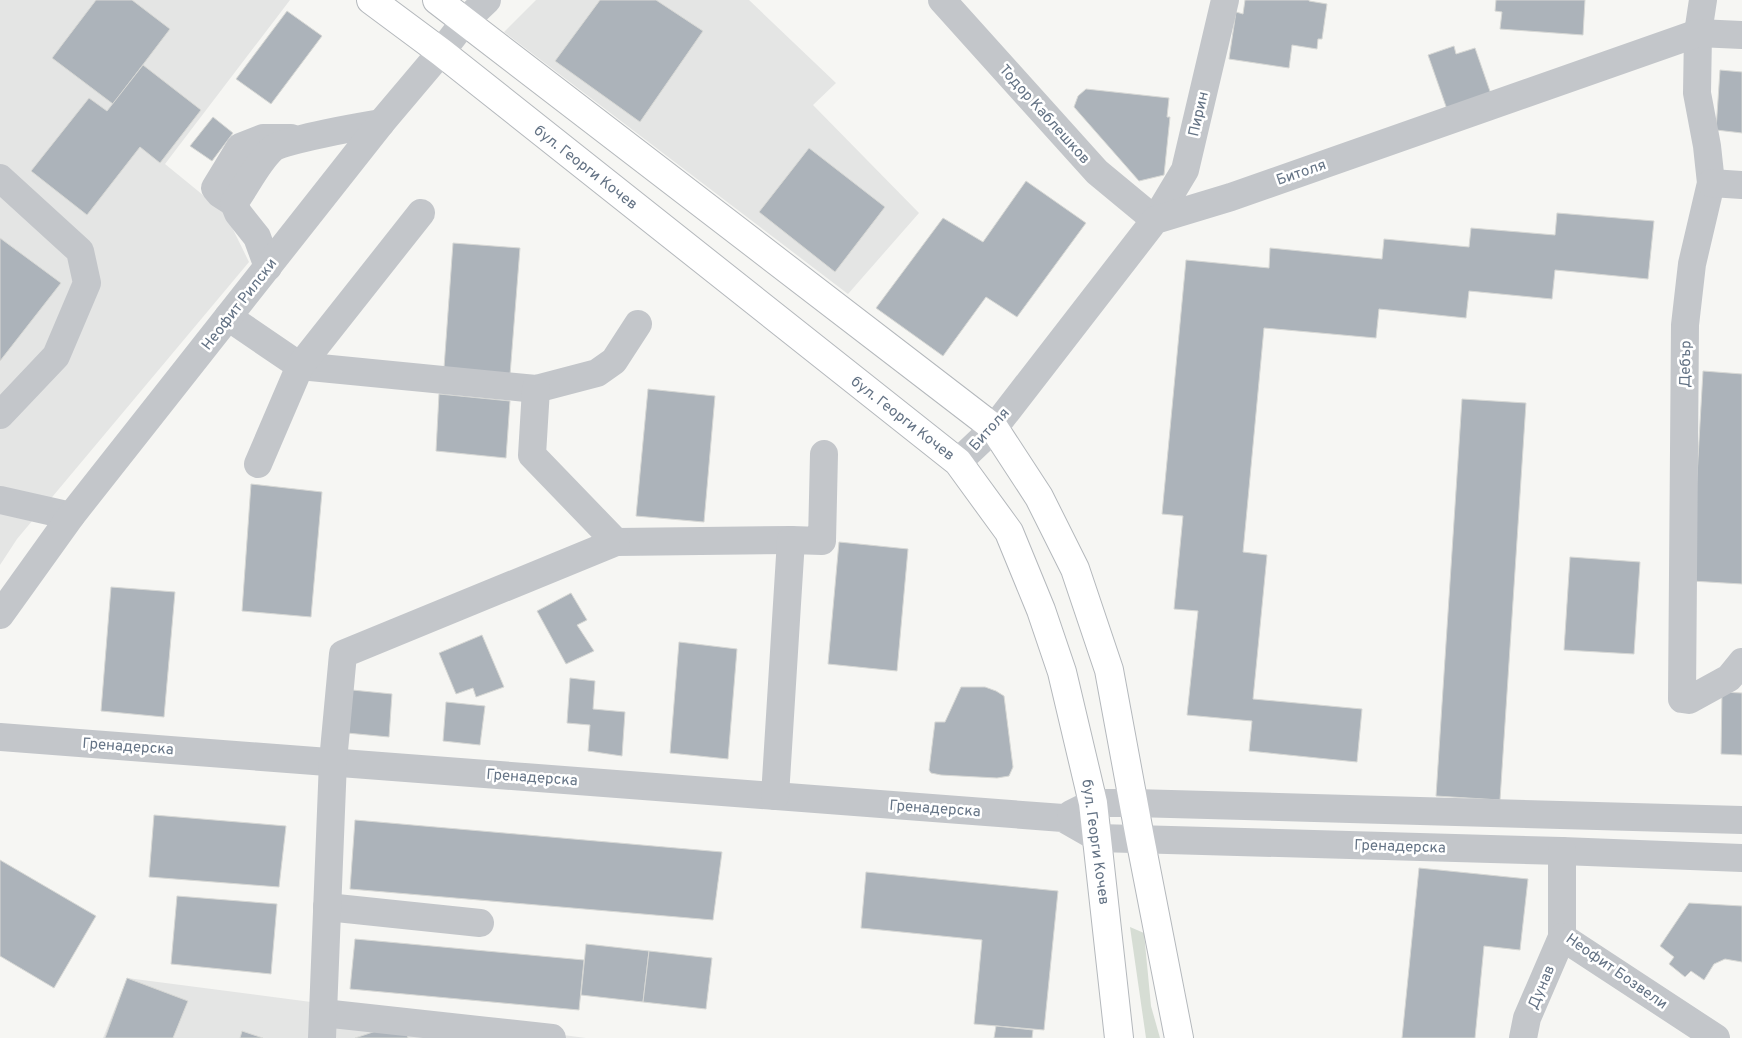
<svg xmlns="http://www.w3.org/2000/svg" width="1742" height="1038" font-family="Overpass,sans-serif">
  <rect width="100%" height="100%" fill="#f6f6f3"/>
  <g fill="#e4e5e4">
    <path d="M0,0h290l-125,164 60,49 24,49 -232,277 -17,26z"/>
    <path d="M536,0h213l87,83 -23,22 106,108 -71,81 -344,-262z"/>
    <path d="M127,978l459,60h-483z"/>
  </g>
  <path fill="#d6ddd4" d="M1130,927l14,6 7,73 9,32h-14z"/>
  <g fill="#acb3ba" stroke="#d7d8d5">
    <path d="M96,0h36l38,29 -57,75 -61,-46z"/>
    <path d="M600,0h56l47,31 -63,91 -85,-61z"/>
    <path d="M1245,0h64v1l18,3 -5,35h-4l-1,10 -25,-4 -3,23 -60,-9 7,-47 7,2z"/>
    <path d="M1496,0h89l-2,35 -83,-6 2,-17 -7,-1z"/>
    <path d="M287,11l35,25 -51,68 -35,-25z"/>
    <path d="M1454,46l2,8 19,-6 18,52 -44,15 -21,-60z"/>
    <path d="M143,65l58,45 -41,53 -20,-16 -53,68 -56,-44 58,-73 18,13z"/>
    <path d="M1720,70l22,2v61l-26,-3z"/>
    <path d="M1086,89l83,9 -2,19h3l-6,58 -25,6 -65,-74 4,-11z"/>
    <path d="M213,117l20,16 -21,28 -22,-15z"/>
    <path d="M809,148l76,59 -50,65 -76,-60z"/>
    <path d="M1026,181l60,42 -69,94 -31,-20 -43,59 -67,-48 67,-90 40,24z"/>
    <path d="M1557,213l97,8 -6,58 -93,-9 -3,29 -83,-8 -3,27 -87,-9 -3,29 -112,-10 -21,224 24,3 -14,144 109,10 -5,53 -108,-11 3,-30 -65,-6 11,-104 -24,-2 9,-93 -21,-2 24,-254 83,8 1,-20 112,11 2,-20 85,8 2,-19 84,7z"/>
    <path d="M0,238l61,45 -61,78z"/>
    <path d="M453,243l67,5 -10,127 -66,-7z"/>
    <path d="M1703,371l39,3v210l-51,-3z"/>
    <path d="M648,389l67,7 -11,126 -68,-6z"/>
    <path d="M439,394l71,7 -4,57 -70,-7z"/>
    <path d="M1462,399l64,4 -26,397 -64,-4z"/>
    <path d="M251,484l71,8 -11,125 -69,-6z"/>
    <path d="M839,542l69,7 -11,122 -69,-7z"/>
    <path d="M1570,557l70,5 -6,92 -70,-4z"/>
    <path d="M111,587l64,5 -11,125 -63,-6z"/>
    <path d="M571,593l16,27 -10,5 17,26 -28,13 -29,-53z"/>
    <path d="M482,635l22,52 -28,10 -3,-9 -17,6 -17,-41z"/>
    <path d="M679,642l58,7 -9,110 -58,-6z"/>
    <path d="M570,678l25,3 -2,28 32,3 -3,44 -34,-5 2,-26 -23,-2z"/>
    <path d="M961,687h24l11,4 8,5 9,71 -4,9 -12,2 -56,-3 -10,-2 -2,-3 6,-48h10z"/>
    <path d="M352,690l40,4 -3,43 -42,-4z"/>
    <path d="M1722,692l20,1v62l-21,-1z"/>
    <path d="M446,702l39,4 -5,39 -37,-4z"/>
    <path d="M154,815l132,11 -7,61 -130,-10z"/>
    <path d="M355,820l367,32 -9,68 -363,-31z"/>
    <path d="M0,860l96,56 -42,72 -54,-32z"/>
    <path d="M1419,868l109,11 -8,71 -36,-4 -9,92h-73z"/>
    <path d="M866,872l192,19 -14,139 -70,-6 8,-84 -121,-12z"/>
    <path d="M177,896l100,8 -6,70 -100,-10z"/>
    <path d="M1689,903l53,3v56l-17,-3 -11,5 -10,16 -13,-9 -6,6 -16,-13 5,-7 -14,-11z"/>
    <path d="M355,939l229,21 -5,50 -229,-21z"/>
    <path d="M586,944l63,7 -6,51 -62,-7z"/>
    <path d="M649,951l63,7 -6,51 -63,-7z"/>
    <path d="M127,978l61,23 -15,37h-68z"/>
    <path d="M403,1022l5,16h-53z"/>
    <path d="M996,1026l37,4 -1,8h-38z"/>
    <path d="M242,1031l21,7h-23z"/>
  </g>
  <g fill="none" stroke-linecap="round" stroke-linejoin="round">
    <g stroke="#b4b8bc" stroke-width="30">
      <g id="major">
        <path d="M371,0l70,52 517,410 51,70 32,78 21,62 31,131 26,235"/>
        <path d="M437,0l557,428 45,69 36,72 34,101 31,168 39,200"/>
      </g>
    </g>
    <g stroke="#c3c6ca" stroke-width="28">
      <path d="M942,0l155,172 58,48 30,-50 40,-170"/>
      <path d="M1703,0l-5,33 -1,60 10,53 4,37 -19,81 -7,61 -3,374 7,1 40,-22 13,-16"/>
      <path d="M0,178l80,73 7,32 -31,73 -56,59"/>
      <path d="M1711,183l31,2"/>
      <path d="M234,203l-14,-9 -5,-6 25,-41 23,-9h28"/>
      <path d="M268,267l-11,-30 -19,-24 -4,-10c12,-16 23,-40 38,-54 10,-9 91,-23 109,-26"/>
      <path d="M228,317l72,49 236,23 61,-16 17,-12 24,-37"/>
      <path d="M958,462l36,-34 161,-208 76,-23 467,-164 44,2"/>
      <path d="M258,464l42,-98 121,-153"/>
      <path d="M0,500l71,16"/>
      <path d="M616,542l175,-2"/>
      <path d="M0,615l71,-99 310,-393 60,-71 24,-31 22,-21"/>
      <path d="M0,737l1063,81 35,20 464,13 180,7"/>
      <path d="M775,796l16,-256 31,1 2,-87"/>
      <path d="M1071,814l22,-11h41l608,17"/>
      <path d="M1562,851v86l154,101"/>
      <path d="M327,907l153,16"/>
      <path d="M323,1013l229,25"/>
      <path d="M322,1038l11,-277 10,-107 273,-112 -84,-87 4,-66"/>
      <path d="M1523,1038l4,-20 35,-81"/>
    </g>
    <use href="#major" stroke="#fff" stroke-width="28"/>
  </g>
  <g text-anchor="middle" stroke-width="5" stroke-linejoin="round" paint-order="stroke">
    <g font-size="15" fill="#647385" stroke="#fff">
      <text transform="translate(1045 114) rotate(48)" y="5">Тодор Каблешков</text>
      <text transform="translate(1198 114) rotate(-77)" y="5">Пирин</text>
      <text transform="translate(586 167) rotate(38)" y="5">бул. Георги Кочев</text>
      <text transform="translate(1301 172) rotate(-19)" y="5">Битоля</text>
      <text transform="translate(239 304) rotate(-52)" y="5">Неофит Рилски</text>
      <text transform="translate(1685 364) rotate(-89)" y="5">Дебър</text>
      <text transform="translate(903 418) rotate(38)" y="5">бул. Георги Кочев</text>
      <text transform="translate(989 429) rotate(-48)" y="5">Битоля</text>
      <text transform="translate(128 746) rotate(4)" y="5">Гренадерска</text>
      <text transform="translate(532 777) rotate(4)" y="5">Гренадерска</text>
      <text transform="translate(935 808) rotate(4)" y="5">Гренадерска</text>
      <text transform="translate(1096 842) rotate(82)" y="5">бул. Георги Кочев</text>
      <text transform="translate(1400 846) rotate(2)" y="5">Гренадерска</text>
      <text transform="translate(1617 971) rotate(35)" y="5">Неофит Бозвели</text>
      <text transform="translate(1541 987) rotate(-67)" y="5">Дунав</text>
    </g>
  </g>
</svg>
